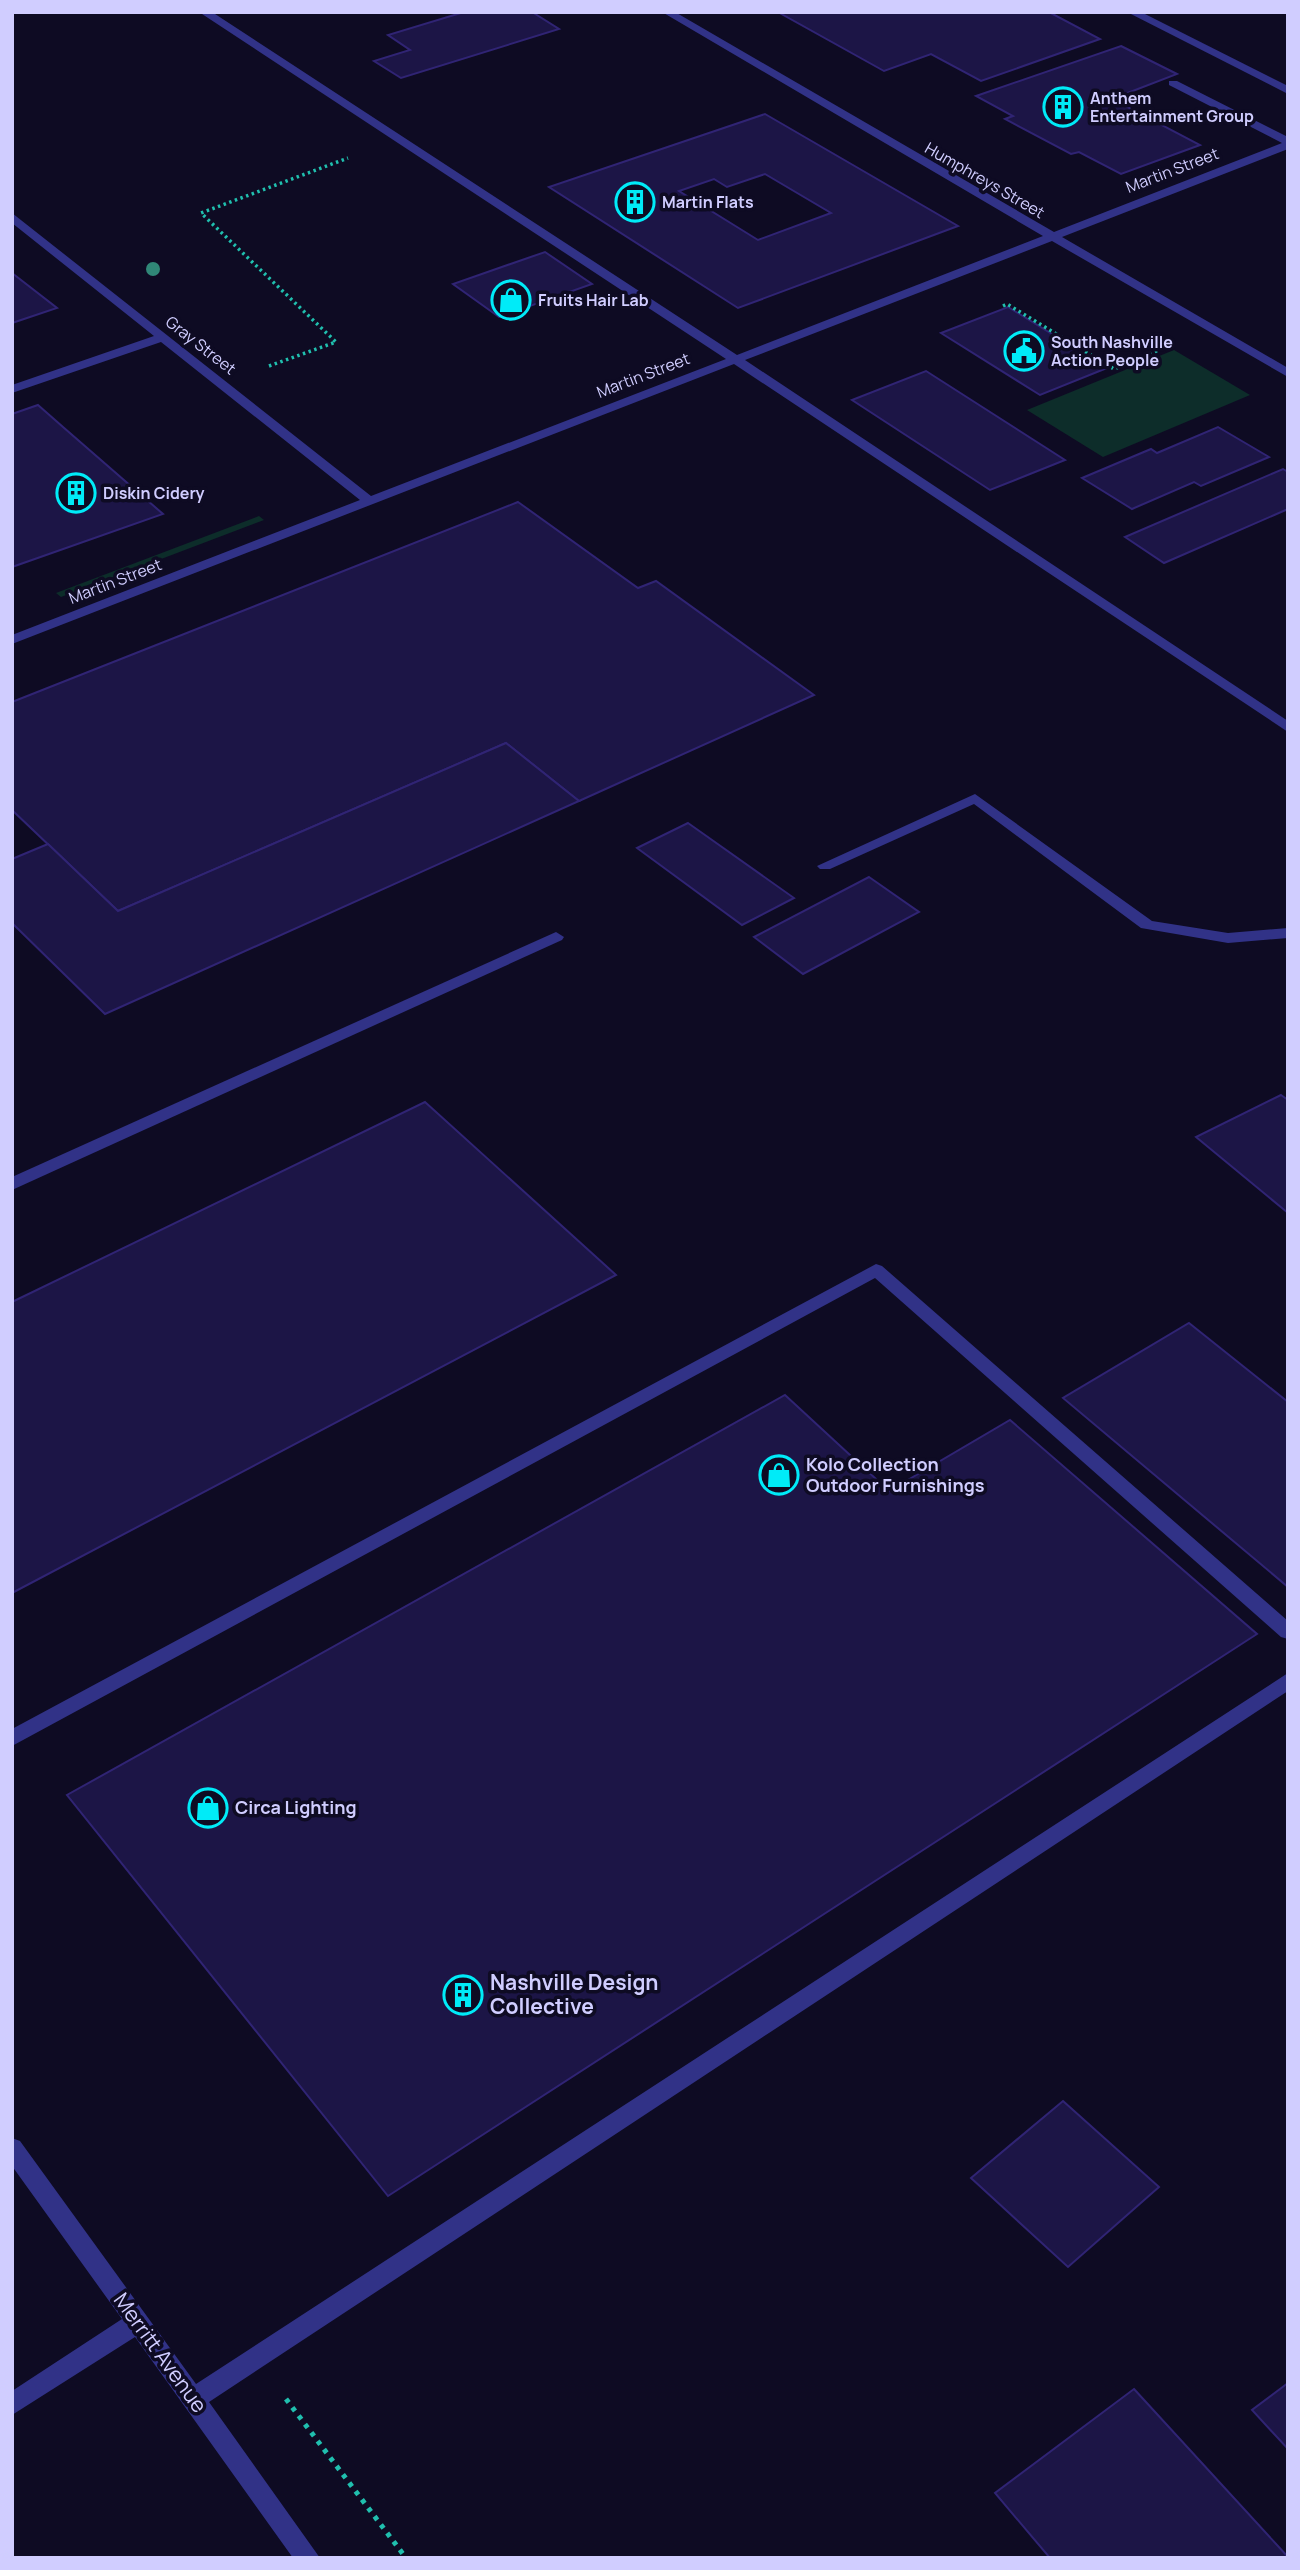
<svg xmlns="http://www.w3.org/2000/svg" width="1300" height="2570" font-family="Manrope,sans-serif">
  <rect width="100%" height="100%" fill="#0e0b23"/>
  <g fill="#0d2d2a">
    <path d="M1174,350l76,45 -147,62 -76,-47z"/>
    <path d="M259,516l5,4 -203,77 -5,-4z"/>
  </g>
  <g fill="#1c1546" stroke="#302474" stroke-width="2" fill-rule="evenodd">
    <path d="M464,12h68l27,17 -158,49 -27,-17 36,-11 -22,-15z"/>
    <path d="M778,12h271l51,27 -119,42 -50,-27 -47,17z"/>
    <path d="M1121,46l56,28 -65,25 88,46 -79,29 -42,-22 -8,2 -66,-35 8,-3 -37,-20z"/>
    <path d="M765,114l193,112 -220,82 -189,-121zM765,174l66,39 -73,27 -79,-49 35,-12 13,8z"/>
    <path d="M545,252l47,32 -93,33 -46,-33z"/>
    <path d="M12,273l45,35 -45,15z"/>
    <path d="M1008,307l99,61 -67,27 -99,-62z"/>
    <path d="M926,371l139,89 -75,30 -138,-90z"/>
    <path d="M38,405l25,22 100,87 -151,53v-153z"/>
    <path d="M1218,427l51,30 -68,29 -7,-4 -62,27 -50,-31 69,-29 6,4z"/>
    <path d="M1283,469l5,3v37l-124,54 -39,-26z"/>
    <path d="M518,502l120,86 18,-7 158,114 -235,106 -73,-58 -388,168 -106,-101v-108z"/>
    <path d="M506,743l73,58 -474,213 -93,-91v-64l36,-15 70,67z"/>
    <path d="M688,823l106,75 -52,27 -105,-77z"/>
    <path d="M869,877l50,35 -116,62 -49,-37z"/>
    <path d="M1281,1095l7,5v113l-92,-76z"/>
    <path d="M425,1102l191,173 -604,318v-291z"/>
    <path d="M1189,1323l99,79v185l-225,-189z"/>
    <path d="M785,1395l104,96 121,-71 247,214 -869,562 -321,-401z"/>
    <path d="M1063,2101l96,86 -91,80 -97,-89z"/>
    <path d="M1288,2383v66l-36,-39z"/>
    <path d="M1134,2389l154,168v1h-238l-55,-65z"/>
  </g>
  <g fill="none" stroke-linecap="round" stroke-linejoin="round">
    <g stroke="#20bfae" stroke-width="3.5" stroke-dasharray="2.5 3.5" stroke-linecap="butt">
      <path d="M1003,306l4,-2 107,65 47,-20"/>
      <path d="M269,366l67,-24 -135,-129 147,-55"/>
    </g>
    <path stroke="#20bfae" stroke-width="5" stroke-dasharray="4.5 6" stroke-linecap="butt" d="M286,2399l120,159"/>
    <g fill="#313287" fill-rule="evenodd">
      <path d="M199,12h13l525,343 306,-119 -381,-224h13l379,220 228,-89 -113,-58v-4h8l111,56v12l-226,88 226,131v9l-236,-136 -307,119 543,361v11l-554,-368 -722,280v-9l348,-135 -199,-158 -149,51v-8l142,-49 -142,-113v-10l359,283 355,-137z"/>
      <path d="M1127,12h14l147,74v8z"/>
      <path d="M975,794l177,127 76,12 60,-5v10l-60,5 -87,-15 -167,-124 -144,65h-10l-3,-3z"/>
      <path d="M556,932l8,5 -2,3 -550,250v-13z"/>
      <path d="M876,1264l6,2 406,355v18l-7,-2 -406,-359 -863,468v-17z"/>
      <path d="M1288,1673v18l-1079,711 111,156h-27l-158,-221 -123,78v-24l110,-72 -110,-153v-28l8,3 176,243z"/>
    </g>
  </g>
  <circle fill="#308777" cx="153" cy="269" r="7"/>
  <defs>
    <g id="building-ring" transform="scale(2.0125)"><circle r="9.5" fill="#0e0b23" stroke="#00ebf8" stroke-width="1.5"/><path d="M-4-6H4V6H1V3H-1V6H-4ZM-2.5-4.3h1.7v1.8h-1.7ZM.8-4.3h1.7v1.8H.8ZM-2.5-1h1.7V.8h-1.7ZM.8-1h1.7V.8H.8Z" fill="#00ebf8"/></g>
    <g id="shop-ring" transform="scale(2.0125)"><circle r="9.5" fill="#0e0b23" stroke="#00ebf8" stroke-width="1.5"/><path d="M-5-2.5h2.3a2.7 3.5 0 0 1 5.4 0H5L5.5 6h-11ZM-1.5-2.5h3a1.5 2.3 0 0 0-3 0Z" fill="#00ebf8"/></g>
    <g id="civic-ring" transform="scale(2.0125)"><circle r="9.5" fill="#0e0b23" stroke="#00ebf8" stroke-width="1.5"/><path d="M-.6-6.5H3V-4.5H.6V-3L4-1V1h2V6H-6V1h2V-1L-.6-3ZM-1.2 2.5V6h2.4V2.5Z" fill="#00ebf8"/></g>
  </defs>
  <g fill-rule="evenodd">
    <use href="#building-ring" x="1063" y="107"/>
    <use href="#building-ring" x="635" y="202"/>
    <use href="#shop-ring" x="511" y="300"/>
    <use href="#civic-ring" x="1024" y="351"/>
    <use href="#building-ring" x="76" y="493"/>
    <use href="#shop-ring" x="779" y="1475"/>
    <use href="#shop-ring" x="208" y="1808"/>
    <use href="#building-ring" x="463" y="1995"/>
  </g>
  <g text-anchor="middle" stroke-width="7" stroke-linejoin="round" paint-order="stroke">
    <g font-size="16" font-weight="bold" fill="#d0cdff" stroke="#0e0b23" text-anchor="start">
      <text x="1090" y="104">Anthem<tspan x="1090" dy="18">Entertainment Group</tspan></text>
      <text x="662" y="208">Martin Flats</text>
      <text x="538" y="306">Fruits Hair Lab</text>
      <text x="1051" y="348">South Nashville<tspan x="1051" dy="18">Action People</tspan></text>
      <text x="103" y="499">Diskin Cidery</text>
    </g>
    <g font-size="16" fill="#d0cdff" stroke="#0e0b23">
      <text transform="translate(1172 170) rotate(-21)" y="6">Martin Street</text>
      <text transform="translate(985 180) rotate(30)" y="6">Humphreys Street</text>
      <text transform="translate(201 345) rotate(38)" y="6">Gray Street</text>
      <text transform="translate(643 375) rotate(-21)" y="6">Martin Street</text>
      <text transform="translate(115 581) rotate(-21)" y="6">Martin Street</text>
    </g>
    <g font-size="18" font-weight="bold" fill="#d0cdff" stroke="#0e0b23" text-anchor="start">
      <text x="806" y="1471">Kolo Collection<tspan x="806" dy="21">Outdoor Furnishings</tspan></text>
      <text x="235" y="1814">Circa Lighting</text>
    </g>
    <g font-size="21" font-weight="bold" fill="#d0cdff" stroke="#0e0b23" text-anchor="start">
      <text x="490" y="1990">Nashville Design<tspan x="490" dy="24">Collective</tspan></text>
    </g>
    <g font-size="21" fill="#d0cdff" stroke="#0e0b23">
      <text transform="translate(160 2353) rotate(54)" y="7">Merritt Avenue</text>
    </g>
  </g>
  <rect width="1300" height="2570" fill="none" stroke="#d0cdff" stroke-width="28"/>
</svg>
